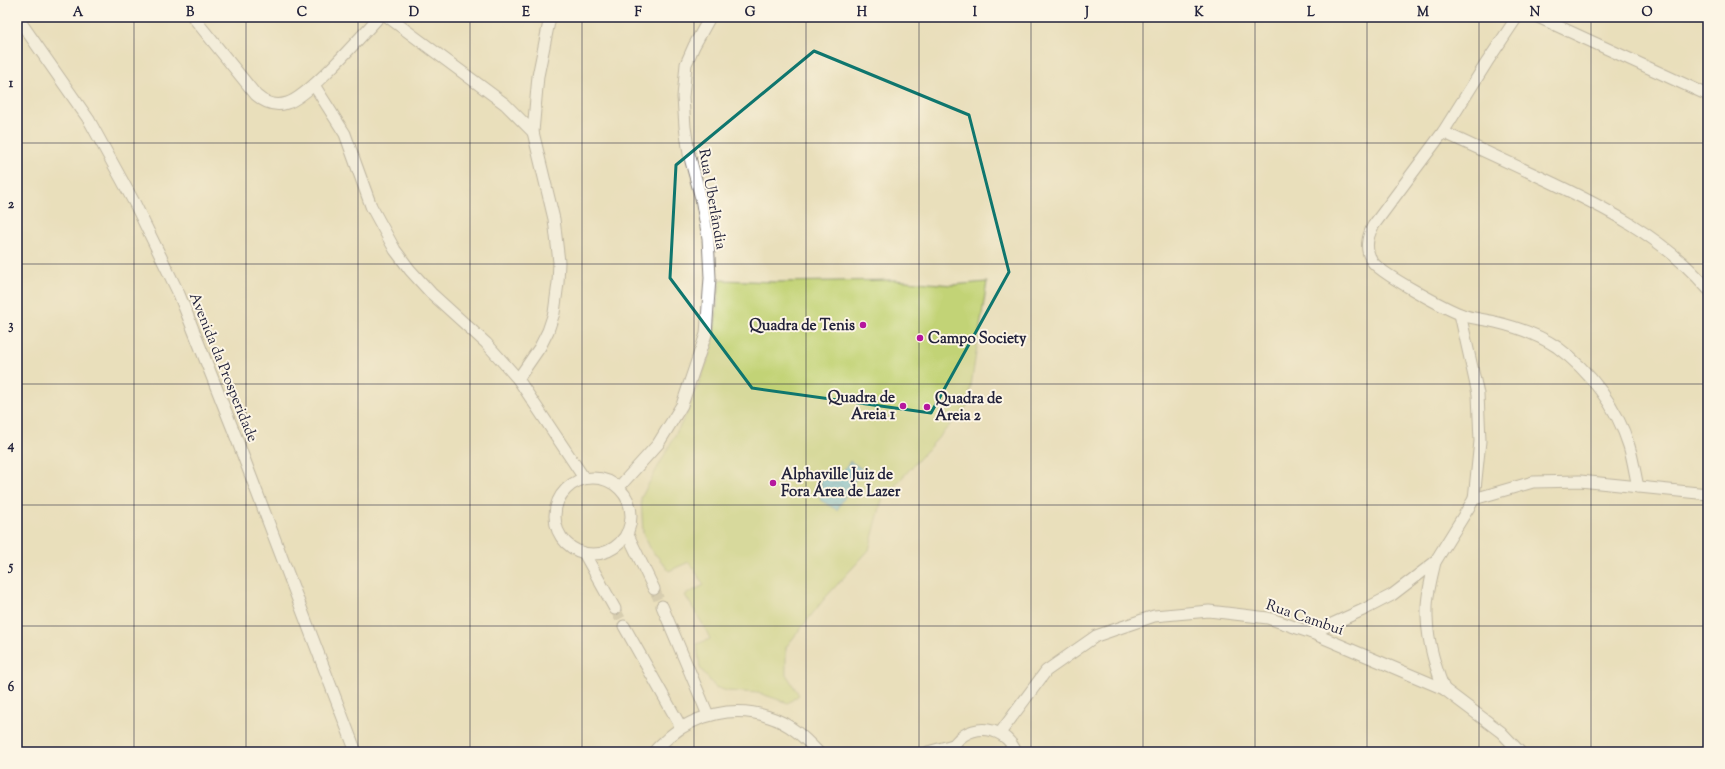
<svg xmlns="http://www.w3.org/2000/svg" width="1725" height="769" font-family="'Sorts Mill Goudy',serif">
  <defs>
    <pattern id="water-waves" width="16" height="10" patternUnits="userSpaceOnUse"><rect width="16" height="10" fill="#64bee2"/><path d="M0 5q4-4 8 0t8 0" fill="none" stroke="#529ab8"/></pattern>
  </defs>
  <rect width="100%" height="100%" fill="#fcf5e5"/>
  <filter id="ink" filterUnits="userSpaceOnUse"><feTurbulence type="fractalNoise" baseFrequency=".025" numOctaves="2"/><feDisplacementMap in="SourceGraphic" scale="8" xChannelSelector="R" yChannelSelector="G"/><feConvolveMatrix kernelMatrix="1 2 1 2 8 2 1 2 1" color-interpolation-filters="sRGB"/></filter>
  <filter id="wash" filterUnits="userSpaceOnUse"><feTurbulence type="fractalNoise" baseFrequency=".012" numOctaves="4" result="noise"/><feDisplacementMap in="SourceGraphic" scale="16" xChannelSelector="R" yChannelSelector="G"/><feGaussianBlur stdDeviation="0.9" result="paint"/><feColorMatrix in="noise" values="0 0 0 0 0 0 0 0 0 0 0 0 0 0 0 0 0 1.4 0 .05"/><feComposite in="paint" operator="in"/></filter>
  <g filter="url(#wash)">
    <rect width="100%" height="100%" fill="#e9dfbb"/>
    <path fill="#c2d376" stroke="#727a58" d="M720,280l55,2 119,-2 58,5 35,-3 -19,123 -86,95 -13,50 -44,48 -39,49v27l13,21 -11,8 -29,-10 -32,-2 -12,-4 -15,-19 -3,-24 13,-5 -5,-11 -20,-33 19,-10 -15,-23 -20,9 -12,-15 -5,-4 -9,-19 -2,-35 46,-85 25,-63z"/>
    <path fill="url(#water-waves)" stroke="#43708e" d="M850,461l12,8 -25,41 -17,-10 1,-21 16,1z"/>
  </g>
  <g filter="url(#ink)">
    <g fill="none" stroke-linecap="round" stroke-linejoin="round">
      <g stroke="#c1b9a1" stroke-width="11" stroke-dasharray="11 5.5" stroke-linecap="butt">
        <path d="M654,589l8,17"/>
        <path d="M615,609l9,17"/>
      </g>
      <g stroke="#86807b" stroke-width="13">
        <g id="street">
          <path d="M17,17l72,103 46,84 44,90 55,138 122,320"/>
          <path d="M193,17l63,78c9,8 19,12 31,8 22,-6 74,-67 92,-86"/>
          <path d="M388,17l117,87 28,28"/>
          <path d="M1517,17l-30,45 -44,70 -70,94c-6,11 -8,24 -1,35 7,12 73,47 88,53 11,5 24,5 35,8 21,5 44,13 62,25 33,24 60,60 72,99 4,13 6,28 9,41"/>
          <path d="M1538,17l170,78"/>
          <path d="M314,85l31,49 26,72 24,44 15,20 21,23 55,50 32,36 66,99"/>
          <path d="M1443,132c32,15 64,30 97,45 62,29 123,59 168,112"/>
          <path d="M1460,314l18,80 2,47 -6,58"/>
          <path d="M518,379l22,-32 8,-16 6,-18 4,-30 1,-21 -5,-43 -21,-87 5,-56 12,-59"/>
          <circle cx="593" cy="516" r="38"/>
          <path d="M619,487l39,-43 24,-39 24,-71 4,-56 -2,-40 -7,-40 -12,-44 -4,-27 -2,-30 3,-33 8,-18 16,-29"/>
          <path d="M627,533l27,56"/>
          <path d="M584,553l31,56"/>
          <path d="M1435,562l39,-63 59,-17 47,-1 128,13"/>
          <path d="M662,606l46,109"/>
          <path d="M624,626l57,101"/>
          <path d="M1312,633l53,-24 27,-14 43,-33c-3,14 -8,31 -8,46 -1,27 7,56 17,81"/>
          <path d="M1000,733l46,-62 50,-35 58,-20 55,-5 59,7 44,15 132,56 57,43 19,20"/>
          <path d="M654,752c4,-6 10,-10 15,-15 27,-23 66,-32 100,-20 20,6 35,20 49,35"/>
          <path d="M928,752l25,-7"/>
          <path d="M950,752c13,-30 53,-30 66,0"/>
        </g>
      </g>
      <use href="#street" stroke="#fff" stroke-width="11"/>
    </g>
  </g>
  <path d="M0 0H1725V769H0ZM814,51l155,64 40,157 -78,141 -179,-25 -82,-110 6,-113z" fill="#e9dfbb" fill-opacity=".55" fill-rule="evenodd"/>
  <path fill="none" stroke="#0f766e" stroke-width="3" stroke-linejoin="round" d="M814,51l155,64 40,157 -78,141 -179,-25 -82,-110 6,-113z"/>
  <path fill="none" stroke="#22223b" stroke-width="1" stroke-opacity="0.55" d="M134,17v735M246,17v735M358,17v735M470,17v735M582,17v735M694,17v735M806,17v735M919,17v735M1031,17v735M1143,17v735M1255,17v735M1367,17v735M1479,17v735M1591,17v735M17,143h1691M17,264h1691M17,384h1691M17,505h1691M17,626h1691"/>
  <g fill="#b5179e" stroke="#fcf5e5" stroke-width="1.5">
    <circle cx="863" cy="325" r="4"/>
    <circle cx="920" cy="338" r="4"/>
    <circle cx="903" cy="406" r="4"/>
    <circle cx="927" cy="407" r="4"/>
    <circle cx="773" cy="483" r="4"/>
  </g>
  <g text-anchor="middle" stroke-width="4" stroke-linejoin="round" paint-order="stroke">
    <g font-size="15" fill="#22223b" stroke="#fcf5e5">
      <text transform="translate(713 199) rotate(80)" y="5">Rua Uberlândia</text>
      <text transform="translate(224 367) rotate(68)" y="5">Avenida da Prosperidade</text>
      <text transform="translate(1305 617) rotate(19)" y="5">Rua Cambuí</text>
    </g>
    <g font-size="15" font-weight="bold" fill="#22223b" stroke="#fcf5e5" text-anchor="start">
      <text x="855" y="330" text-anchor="end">Quadra de Tenis</text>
      <text x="928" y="343">Campo Society</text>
      <text x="895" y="402" text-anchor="end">Quadra de<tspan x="895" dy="17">Areia 1</tspan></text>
      <text x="935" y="403">Quadra de<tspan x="935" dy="17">Areia 2</tspan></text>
      <text x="781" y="479">Alphaville Juiz de<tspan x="781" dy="17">Fora Área de Lazer</tspan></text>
    </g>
  </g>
  <rect width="1725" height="769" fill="none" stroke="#fcf5e5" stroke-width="44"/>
  <rect x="22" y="22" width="1681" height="725" fill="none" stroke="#22223b" stroke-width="1.5"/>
  <g font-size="13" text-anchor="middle" font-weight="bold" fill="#22223b">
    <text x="78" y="16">A</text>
    <text x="190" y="16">B</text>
    <text x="302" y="16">C</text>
    <text x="414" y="16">D</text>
    <text x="526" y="16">E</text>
    <text x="638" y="16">F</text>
    <text x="750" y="16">G</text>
    <text x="862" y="16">H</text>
    <text x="975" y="16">I</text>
    <text x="1087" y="16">J</text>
    <text x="1199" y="16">K</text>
    <text x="1311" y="16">L</text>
    <text x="1423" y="16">M</text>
    <text x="1535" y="16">N</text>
    <text x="1647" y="16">O</text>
    <text x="11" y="87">1</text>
    <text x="11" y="208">2</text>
    <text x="11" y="329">3</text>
    <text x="11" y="449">4</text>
    <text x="11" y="570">5</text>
    <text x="11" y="691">6</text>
  </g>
</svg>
